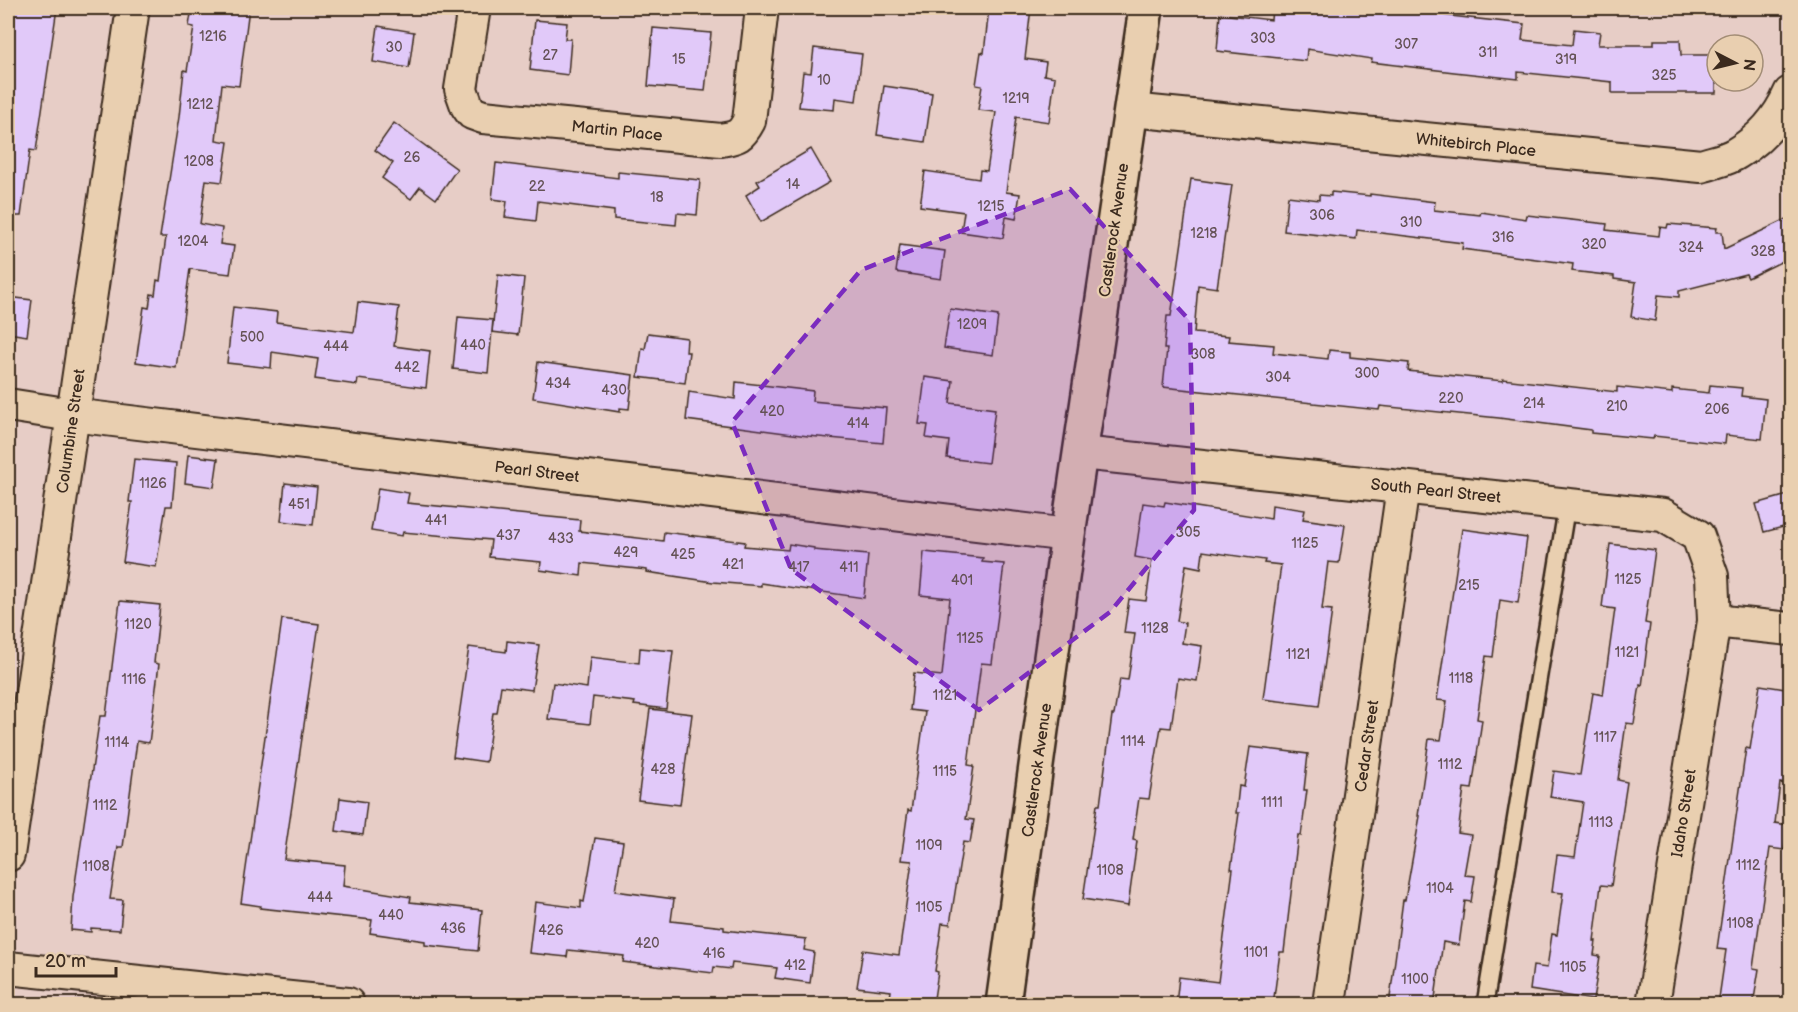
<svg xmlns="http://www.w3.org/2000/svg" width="1798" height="1012" font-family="'Balsamiq Sans',sans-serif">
  <rect width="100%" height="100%" fill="#e7cdc6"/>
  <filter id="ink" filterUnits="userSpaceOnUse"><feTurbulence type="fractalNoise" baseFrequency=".0167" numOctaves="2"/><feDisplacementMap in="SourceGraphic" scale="12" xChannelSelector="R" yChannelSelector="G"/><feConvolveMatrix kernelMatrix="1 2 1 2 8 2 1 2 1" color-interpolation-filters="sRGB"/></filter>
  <g filter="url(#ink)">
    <g fill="#e1c9f9" stroke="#3b2a1e" stroke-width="1.5">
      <path d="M14,8h43l-21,143 -6,-1 -9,66h-13v-146l6,-42h-3z"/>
      <path d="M192,8h57l-10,78 -17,-2 -6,56 12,2 -6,40 -16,-2 -6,44 22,4 -2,16 14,2 -4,28 -40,-5 -14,99 -40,-6 8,-55 5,1 2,-14 4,1 2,-15 3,1 6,-44h-6l19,-120 5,-47 3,1 7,-44 -5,-1z"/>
      <path d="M989,8h42l-6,51 21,3 -2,13 11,2 -6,45 -33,-5 -10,75 14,2 -4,25 -10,-2 -3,21 -42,-6 3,-20 -44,-6 5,-35 54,8 1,-9 7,1 9,-59 -18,-2 4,-24 -6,-1 5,-33 3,1z"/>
      <path d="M1272,8h139l32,3 -1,4 82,9 -2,16 50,5 2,-16 26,3 -2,13h56v-5h26l1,15h35v38h-104v-11l-94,-10v7l-64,-7 -83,-10 1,-3 -65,-10 -1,12 -89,-10 3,-37 51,6z"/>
      <path d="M535,20l32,3 -2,16h6l-3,36 -38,-5z"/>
      <path d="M378,26l36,6 -5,36 -36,-6z"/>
      <path d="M653,28l58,5 -6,58 -57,-5z"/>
      <path d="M814,48l48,6 -6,47 -21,-3 -1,12 -35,-3 4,-35 8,1z"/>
      <path d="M884,86l48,7 -7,49 -48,-7z"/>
      <path d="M394,123l63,46 -21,30 -16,-12 -9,12 -29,-21 11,-15 -18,-13z"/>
      <path d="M811,149l19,33 -69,40 -15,-27 14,-9 -3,-5z"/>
      <path d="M496,163l122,15v-6l82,8 -3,35 -20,-2 -1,12 -62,-6v-8l-76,-10 -2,20 -31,-4 2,-16 -15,-2z"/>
      <path d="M1191,179l41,6 -15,103 -19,-3 -4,48 35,3 -1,5 46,4 -1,8 55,6 1,-9 21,2v5l59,6 -1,8 95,10v-2l114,13v-5l55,6v-4l37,4 1,-8 32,3 -1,8 25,3 -4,40 -36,-4 -1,9 -71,-8 -1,3 -62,-6v-3l-92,-12 -119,-12 -1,4 -216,-23 4,-38h-3l3,-33h4z"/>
      <path d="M1331,192l39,4v-2l65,8 -1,8 46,5 1,-3 45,7 1,-4 80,9 -1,6 53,6 1,-9 7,1 1,-4 49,4 -1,4h6l2,17 67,-32v40l-43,21 -2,-4 -67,17v6l-21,-2 -3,26 -24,-4 5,-35 -22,-3v-3l-42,-5 1,-7 -111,-15 1,-6 -106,-13 -1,9 -72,-8 4,-35 31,4v-5l12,1z"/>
      <path d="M900,245l45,6 -4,28 -45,-7z"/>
      <path d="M498,275l26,3 -6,57 -26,-3z"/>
      <path d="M8,297l24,3 -5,36 -19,-3z"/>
      <path d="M358,302l41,5 -5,39 36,5 -4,37 -68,-9 -1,6 -42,-6 3,-20 -46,-7 -1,16 -44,-5 6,-56 44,5 -1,10 78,10z"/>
      <path d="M950,309l48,7 -5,39 -49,-7z"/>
      <path d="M458,317l35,3 -5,53 -35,-4z"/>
      <path d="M648,333l39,5 -1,14h3l-4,31 -47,-6 4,-29 3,1z"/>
      <path d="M538,362l95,13 -4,34 -9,-1v4l-87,-14z"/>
      <path d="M925,377l28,4 -3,22 45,6 -7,54 -41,-5 2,-17 -23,-3 2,-13 -9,-1z"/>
      <path d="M736,382l77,9 -1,10 74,7 -3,35 -75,-7 -122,-16 3,-28 46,7z"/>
      <path d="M188,455l30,4 -4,28 -29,-4z"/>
      <path d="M134,459l42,4 -4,43h-6l-10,61 -33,-5 9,-60h-3z"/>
      <path d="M285,483l32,4 -4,38 -32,-4z"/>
      <path d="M378,488l31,5 -2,10 173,17 -1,11 84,10 1,-9 81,10 -1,4 44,4 1,-6 25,4v2l54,5 -4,43 -103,-15v3l-48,-4 -66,-10v-2l-65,-7 -1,13 -41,-6 1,-8 -52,-5 2,-17 -88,-8 -1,4 -31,-5z"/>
      <path d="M1791,494v31l-27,7 -8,-28z"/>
      <path d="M1165,502l106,17 1,-14 33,5 -2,9 42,6 -6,38 -11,-1 -6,47 10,1 -13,96 -56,-7 18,-134 -17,-2 1,-3 -62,-9 -2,17 -15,-3 -9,56 8,2 -3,20 20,3 -5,35 -19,-3 -7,50 -10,-1 -12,72 -10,-1 -6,42 4,1 -9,65 -45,-7 14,-94h3l12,-90h2l6,-36 8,1 7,-46 -11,-1 5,-34 17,2 6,-41 -17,-3 8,-54 21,3z"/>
      <path d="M1462,529l65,9 -9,65 -18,-3 -7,57 -7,-1 -9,63 5,1 -10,69 -8,-1 -6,45 13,2 -7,40 11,1 -4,26 -6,-1 -6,44 -16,-3 -9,63h-45l14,-105h2l15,-84h-2l11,-77 12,1 6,-39 -10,-1z"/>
      <path d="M1610,544l45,6 -10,73 5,1 -8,62 -2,-1 -6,39 -8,-1 -8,57 9,2 -16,104 -10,-1 -7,56h2l-2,14 6,1 -7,44 -63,-10 3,-24 14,2 5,-34 5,1 6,-42 -11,-1 5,-37 18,2 8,-55 -33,-5 4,-26 26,4 13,-82 10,2 12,-86 -13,-2z"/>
      <path d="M924,552l59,6 -1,4 22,2 -12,100 -11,-1 -13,102 6,1 -8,53 8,1 -4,23 -7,-1 -13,82 -8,-1 -7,48 3,1 -5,33h-44l2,-14 -34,-4 6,-37 36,5 13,-94 -11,-1 7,-50 3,1 14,-99 -15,-2 4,-37 28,3 8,-78 -30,-3z"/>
      <path d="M120,601l40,4 -6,58 5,1 -10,79 -12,-2 -14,106h-5l-8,52 13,1 -3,30 -29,-2v4l-20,-2 2,-33 27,-181h6z"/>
      <path d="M282,619l37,5 -35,235 61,6 -2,21 68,11 -1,5 72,8 -4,41 -53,-6v-4l-55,-8 2,-13 -112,-12 1,-2 -20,-3z"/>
      <path d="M507,641l32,4 -7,45 -31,-4 -4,27h-4l-7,49 -33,-5 16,-110 37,5z"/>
      <path d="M640,648l33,3 -7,58 -32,-4 1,-3 -42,-5 -3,27 -42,-5 5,-36 34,5 3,-31 49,6z"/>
      <path d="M1760,685l31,5v95l-11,-2 -5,40 13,2 -4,25 -14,-2 -17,120 6,1 -6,36h-35l8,-55 -9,-1 29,-201 4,1z"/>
      <path d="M650,709l42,5 -12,91 -42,-5z"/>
      <path d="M1250,747l58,7 -4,36h3l-6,46 -3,-1 -14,117h-4l-7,53h-97l3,-28 39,5 15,-113h-2l8,-56h-3l3,-27 5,1z"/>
      <path d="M340,798l27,4 -4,33 -27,-4z"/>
      <path d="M595,838l28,4 -8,49 59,8 -3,22 53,6v3l82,9 -2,11 10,2 -4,31 -35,-5 2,-10 -45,-5 -1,6 -17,-2 -1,6 -90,-11 1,-6 -56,-6 -1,7 -38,-4 6,-51 46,6v-7l3,1z"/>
    </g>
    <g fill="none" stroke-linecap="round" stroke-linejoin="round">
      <g stroke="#3b2a1e" stroke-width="20">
        <path id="service" d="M1485,1004l82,-499"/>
      </g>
      <g stroke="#3b2a1e" stroke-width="36">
        <g id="minor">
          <path d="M474,8l-13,81 6,17 5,7 11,4 238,23c17,-3 20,-4 28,-19l13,-113"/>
          <path d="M1131,110l570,56c12,-4 26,-6 36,-13 24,-14 42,-35 53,-60"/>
          <path d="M8,405l64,10 996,120"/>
          <path d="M1081,453l582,62 35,21 14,40 2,45 -61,383"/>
          <path d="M1714,621l76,8"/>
          <path d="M8,855l125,-847"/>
          <path d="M8,968l340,36"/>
          <path d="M1329,1004l74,-517"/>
        </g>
      </g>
      <g stroke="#3b2a1e" stroke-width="38">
        <path id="tertiary" d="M1003,1004l65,-469 78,-527"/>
      </g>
      <use href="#service" stroke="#e9cfb0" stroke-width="15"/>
      <use href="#minor" stroke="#e9cfb0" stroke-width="32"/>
      <use href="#tertiary" stroke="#e9cfb0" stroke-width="33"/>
    </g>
  </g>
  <path fill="#7b2cbf" fill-opacity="0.2" stroke="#7b2cbf" stroke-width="4.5" stroke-dasharray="12 8" stroke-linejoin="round" d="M1070,189l120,132 4,189 -84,102 -131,98 -188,-141 -59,-147 129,-152z"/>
  <g text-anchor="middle" stroke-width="4.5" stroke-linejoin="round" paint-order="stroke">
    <g font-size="14" fill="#645255">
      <text x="213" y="41">1216</text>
      <text x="1263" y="43">303</text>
      <text x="1406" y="49">307</text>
      <text x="394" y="52">30</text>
      <text x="1488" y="57">311</text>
      <text x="550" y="60">27</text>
      <text x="679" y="64">15</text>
      <text x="1566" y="64">319</text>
      <text x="1664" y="80">325</text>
      <text x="824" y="85">10</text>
      <text x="1016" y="103">1219</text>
      <text x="200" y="109">1212</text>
      <text x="412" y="162">26</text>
      <text x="199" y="166">1208</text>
      <text x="793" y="189">14</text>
      <text x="537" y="191">22</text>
      <text x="657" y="202">18</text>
      <text x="991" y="211">1215</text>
      <text x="1322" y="220">306</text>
      <text x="1411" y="227">310</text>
      <text x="1204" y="238">1218</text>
      <text x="1503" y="242">316</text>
      <text x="193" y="246">1204</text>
      <text x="1594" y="249">320</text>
      <text x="1691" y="252">324</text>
      <text x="1763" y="256">328</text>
      <text x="972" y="329">1209</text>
      <text x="252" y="342">500</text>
      <text x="473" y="350">440</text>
      <text x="336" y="351">444</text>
      <text x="1203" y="359">308</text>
      <text x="407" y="372">442</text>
      <text x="1367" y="378">300</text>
      <text x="1278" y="382">304</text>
      <text x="558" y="388">434</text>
      <text x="614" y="395">430</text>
      <text x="1451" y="403">220</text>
      <text x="1534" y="408">214</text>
      <text x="1617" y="411">210</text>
      <text x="1717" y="414">206</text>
      <text x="772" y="416">420</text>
      <text x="858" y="428">414</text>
      <text x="153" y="488">1126</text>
      <text x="299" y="509">451</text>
      <text x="436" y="525">441</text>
      <text x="1188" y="537">305</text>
      <text x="508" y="540">437</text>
      <text x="561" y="543">433</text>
      <text x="1305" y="548">1125</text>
      <text x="626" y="557">429</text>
      <text x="683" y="559">425</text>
      <text x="733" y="569">421</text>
      <text x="799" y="572">417</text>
      <text x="849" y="572">411</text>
      <text x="1628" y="584">1125</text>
      <text x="962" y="585">401</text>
      <text x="1469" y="590">215</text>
      <text x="138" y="629">1120</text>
      <text x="1155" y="633">1128</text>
      <text x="970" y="643">1125</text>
      <text x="1627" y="657">1121</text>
      <text x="1298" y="659">1121</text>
      <text x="1461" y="683">1118</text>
      <text x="134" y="684">1116</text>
      <text x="945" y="700">1121</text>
      <text x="1605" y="742">1117</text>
      <text x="1133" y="746">1114</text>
      <text x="117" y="747">1114</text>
      <text x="1450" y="769">1112</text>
      <text x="663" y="774">428</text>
      <text x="945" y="776">1115</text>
      <text x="1272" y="807">1111</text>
      <text x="105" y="810">1112</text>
      <text x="1601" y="827">1113</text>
      <text x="929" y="850">1109</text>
      <text x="1748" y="870">1112</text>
      <text x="96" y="871">1108</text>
      <text x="1110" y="875">1108</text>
      <text x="1440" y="893">1104</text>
      <text x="320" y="902">444</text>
      <text x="929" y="912">1105</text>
      <text x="391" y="920">440</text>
      <text x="1740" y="928">1108</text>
      <text x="453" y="933">436</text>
      <text x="551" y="935">426</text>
      <text x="647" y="948">420</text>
      <text x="1256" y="957">1101</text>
      <text x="714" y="958">416</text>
      <text x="795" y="970">412</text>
      <text x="1573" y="972">1105</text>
      <text x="1415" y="984">1100</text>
    </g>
    <g font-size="16" fill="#3b2a1e" stroke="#e9cfb0">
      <text transform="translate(617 130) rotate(6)" y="6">Martin Place</text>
      <text transform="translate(1476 144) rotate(6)" y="6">Whitebirch Place</text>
      <text transform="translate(1113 230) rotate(-82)" y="6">Castlerock Avenue</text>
      <text transform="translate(70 431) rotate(-82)" y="6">Columbine Street</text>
      <text transform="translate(537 471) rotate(7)" y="6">Pearl Street</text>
      <text transform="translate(1436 490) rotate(6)" y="6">South Pearl Street</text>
      <text transform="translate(1366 746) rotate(-82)" y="6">Cedar Street</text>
      <text transform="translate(1036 770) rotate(-82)" y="6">Castlerock Avenue</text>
      <text transform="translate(1683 813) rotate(-81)" y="6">Idaho Street</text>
    </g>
  </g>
  <rect width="1798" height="1012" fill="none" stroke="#e9cfb0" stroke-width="30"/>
  <rect x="15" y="15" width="1768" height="982" fill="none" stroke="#3b2a1e" stroke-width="2" filter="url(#ink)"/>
  <g transform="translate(1735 63) rotate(97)"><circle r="28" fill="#e9cfb0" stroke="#a38d76" stroke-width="1.5"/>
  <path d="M0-4.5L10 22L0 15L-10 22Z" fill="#3b2a1e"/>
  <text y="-9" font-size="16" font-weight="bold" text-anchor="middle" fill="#3b2a1e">N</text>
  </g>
  <path d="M36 967v9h80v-9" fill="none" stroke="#3b2a1e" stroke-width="3"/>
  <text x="45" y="967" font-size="18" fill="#3b2a1e" stroke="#e9cfb0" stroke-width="4.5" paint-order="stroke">20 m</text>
</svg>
